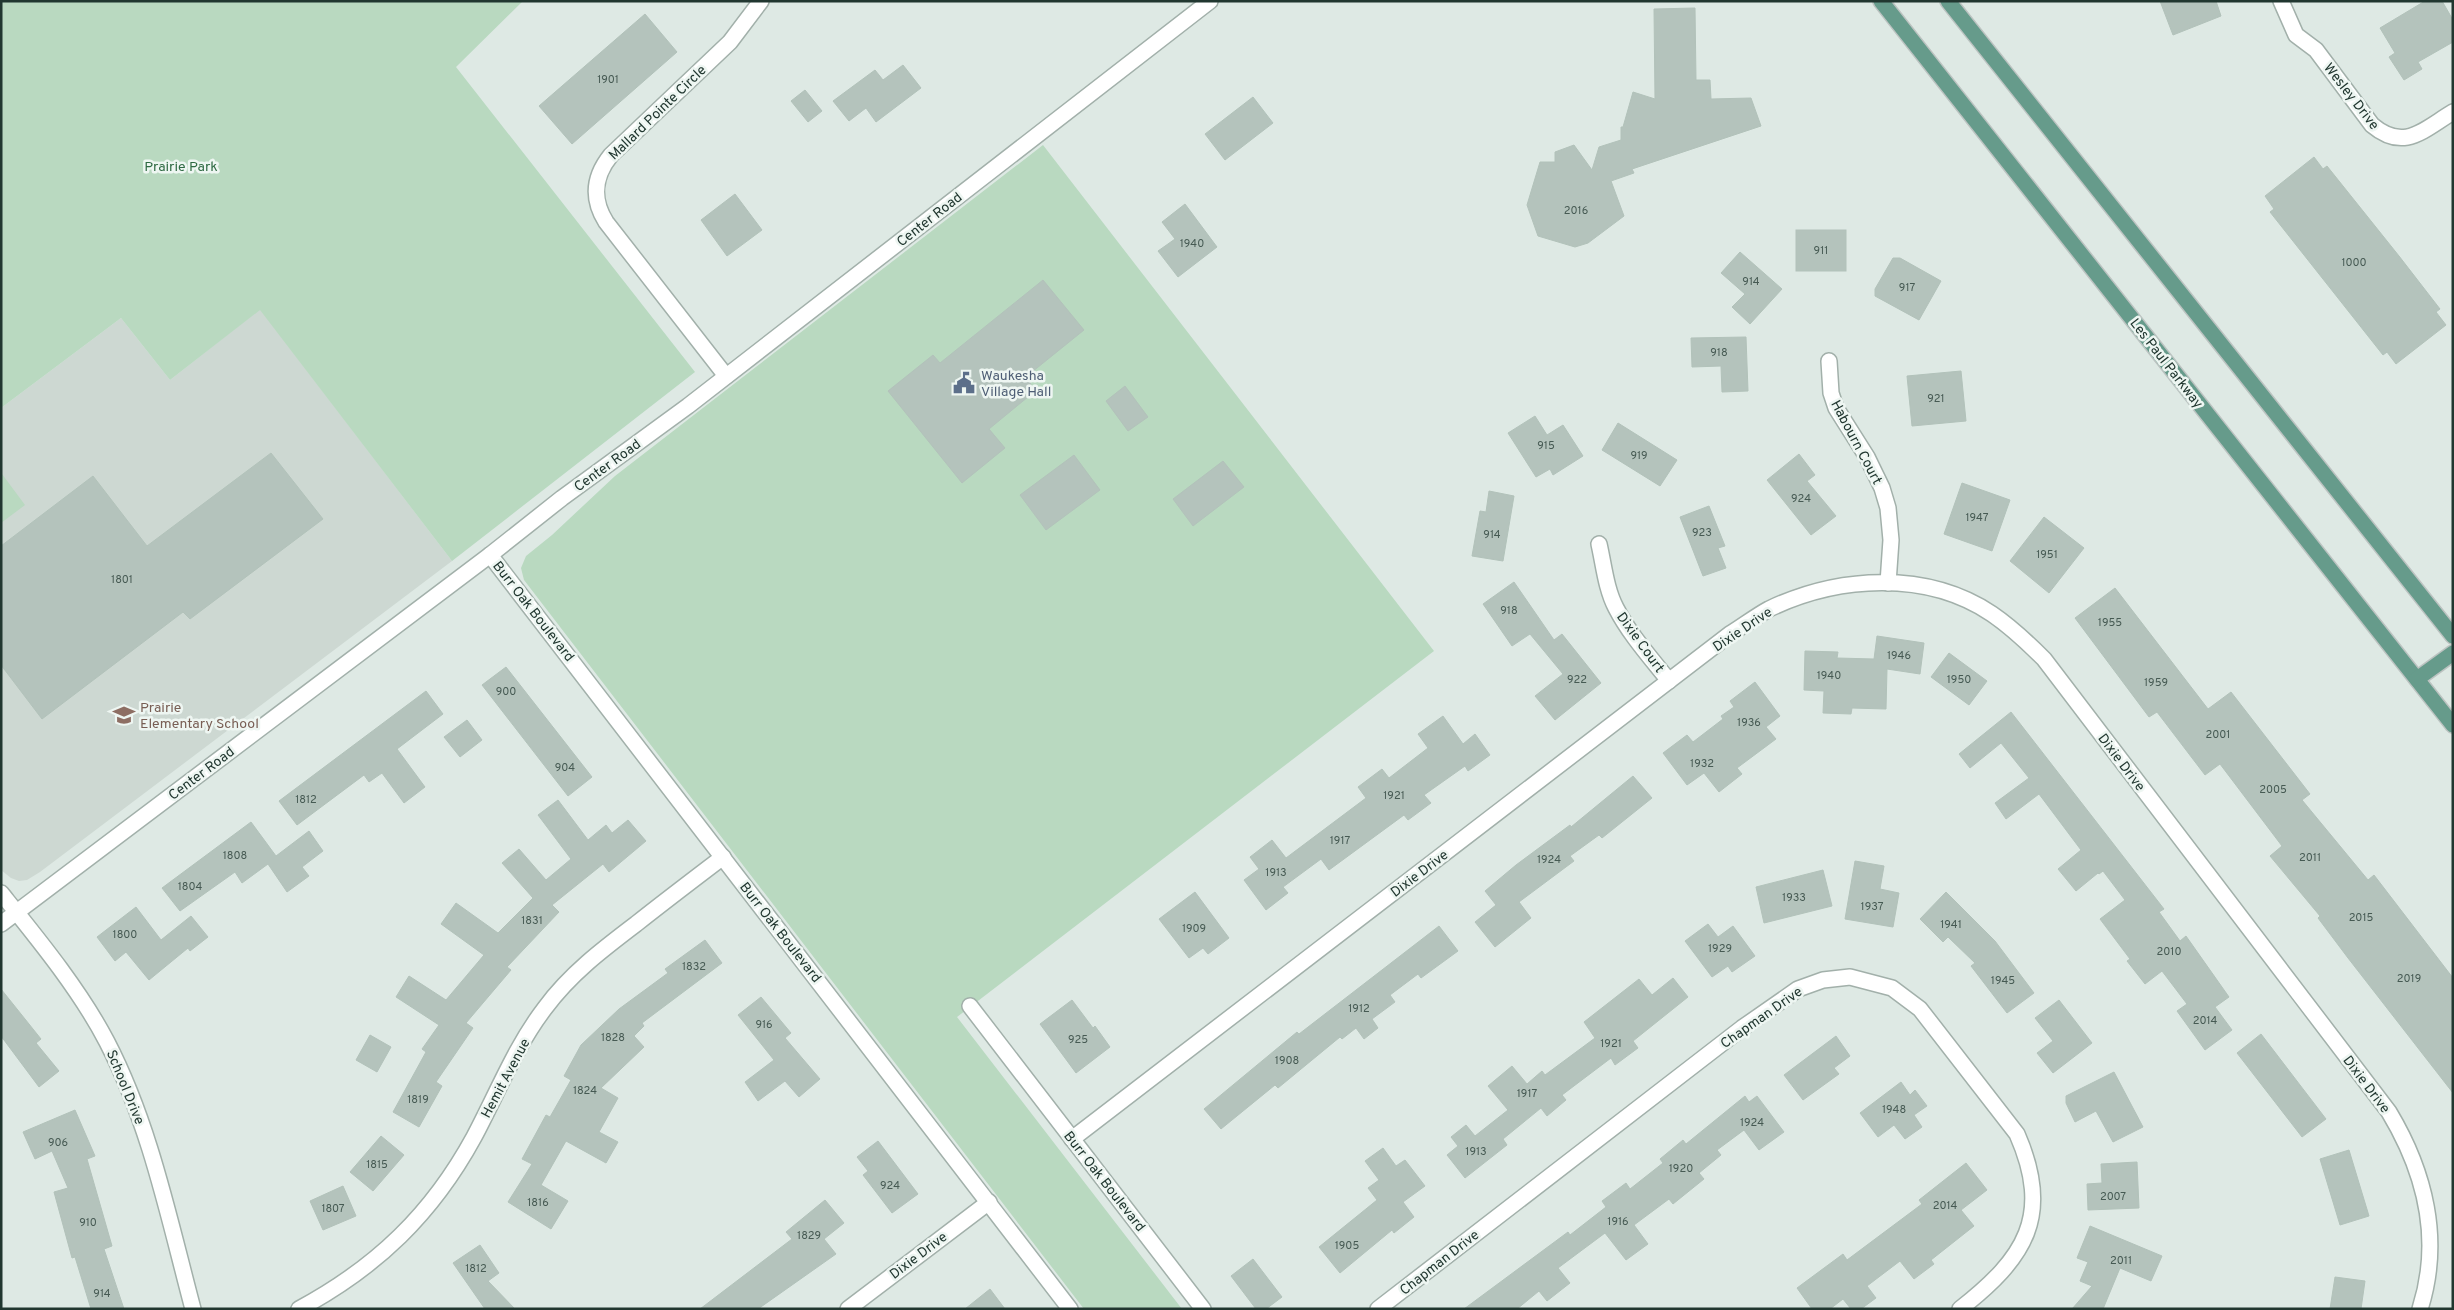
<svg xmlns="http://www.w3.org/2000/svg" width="2454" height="1310" font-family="Overpass,sans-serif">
  <rect width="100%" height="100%" fill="#dee9e4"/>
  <path fill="#cdd8d2" d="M260,309l192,252 -412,311 -13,8 -8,1 -8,-3 -10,-8v-462l120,-90 49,62z"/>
  <g fill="#b9d9c0">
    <path d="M1,1h522l-67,66 239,305 -243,189 -192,-251 -90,70 -49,-62 -120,90z"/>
    <path d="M1043,145l391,506 -477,366 225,292h-98l-560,-729 -3,-12 5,-12 26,-21 63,-59z"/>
    <path d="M2,474l23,31 -24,18v-48z"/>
  </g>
  <g fill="#b4c3bc" stroke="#b2c2ba">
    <path d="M2160,1h56l5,15 -48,19z"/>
    <path d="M2425,1h17l11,19v22l-35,20 4,7 -18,11 -15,-23 6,-4 -15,-25z"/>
    <path d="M1695,8l1,72h14l1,19 40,-1 10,28 -129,43 2,4 -23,8 13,35 -36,27 -13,4 -37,-11 -11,-31 13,-43h15v-10l19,-7 18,25 7,-23 22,-7v-13h2l10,-35 22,7 -1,-90z"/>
    <path d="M645,14l32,38 -105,92 -33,-38z"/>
    <path d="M903,65l18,23 -45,34 -10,-14 -17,13 -16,-20 42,-31 8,10z"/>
    <path d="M805,90l17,21 -14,11 -17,-21z"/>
    <path d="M1253,97l20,26 -48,37 -20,-26z"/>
    <path d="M2314,157l9,12 4,-3 72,90 41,53 -4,3 10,13 -50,39 -9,-12 -4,3 -113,-143 4,-3 -9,-13z"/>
    <path d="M735,194l27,36 -35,26 -26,-36z"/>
    <path d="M1185,204l32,43 -39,30 -20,-26 17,-12 -13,-17z"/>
    <rect x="1796" y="230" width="50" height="41"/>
    <path d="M1740,252l42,37 -32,35 -18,-17 13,-13 -24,-21z"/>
    <path d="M1893,258h7l41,23 -22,39 -44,-24v-7z"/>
    <path d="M1043,280l41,50 -57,46 7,16 -45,37 16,19 -43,35 -74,-92 45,-36 7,8z"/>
    <path d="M1746,337l2,54 -26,1 -1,-26 -29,1 -1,-29z"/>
    <path d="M1961,371l5,50 -54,5 -5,-50z"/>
    <path d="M1125,386l23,31 -20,14 -22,-30z"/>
    <path d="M1535,416l12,19 16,-10 20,31 -30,19 -3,-6 -14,8 -28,-44z"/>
    <path d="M1618,423l59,37 -17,26 -58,-36z"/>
    <path d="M271,453l52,66 -133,100 -7,-7 -141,107 -41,-54v-119l92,-70 54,70z"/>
    <path d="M1799,454l16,21 -8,6 29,35 -25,19 -44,-55z"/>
    <path d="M1074,455l26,35 -54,40 -26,-35z"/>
    <path d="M1223,461l21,26 -51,39 -20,-27z"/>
    <path d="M1962,483l48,17 -18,51 -48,-17z"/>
    <path d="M1489,491l25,5 -11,65 -31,-5 8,-45 6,1z"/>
    <path d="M1709,506l16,40 -7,2 8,20 -23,8 -23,-59z"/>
    <path d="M2044,517l40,31 -35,45 -39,-32z"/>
    <path d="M1514,582l40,58 8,-6 39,49 -46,37 -20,-24 28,-22 -33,-40 -18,12 -29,-42z"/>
    <path d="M2115,588l93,121 23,-17 79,102 -8,6 66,80 6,-5 79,103v115l-105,-135 -30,-40 2,-2 -50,-60 12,-10 -62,-82 -15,11 -48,-63 -8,5 -74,-99z"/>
    <path d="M1877,636l47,7 -4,31 -33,-5 -1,40 -34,-1 -1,6 -28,-1 1,-22 -20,-1 1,-39 33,1 -1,6 37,1z"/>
    <path d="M1949,653l38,28 -18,24 -38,-28z"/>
    <path d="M506,667l86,110 -24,19 -86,-111z"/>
    <path d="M1755,682l25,34 -14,11 10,12 -39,29 5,6 -23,18 -15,-19 -17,12 -24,-32 24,-18 6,7 30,-23 -2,-3 13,-9 -4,-6z"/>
    <path d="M426,691l17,23 -46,35 28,38 -21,16 -22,-30 -13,9 -5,-7 -67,50 -18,-24z"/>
    <path d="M2011,712l153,197 -5,3 21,29 6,-5 43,61 -14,10 17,23 -27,20 -28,-39 10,-7 -25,-33 -17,13 -18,-23 3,-2 -30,-40 25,-19 -22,-29 -4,3 -1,-1 -22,18 -18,-22 23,-19 -42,-56 -33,25 -11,-16 34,-25 -28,-35 -31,25 -11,-14z"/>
    <path d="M1443,716l20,28 12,-10 15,21 -22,16 -3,-5 -41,29 7,8 -23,17 -4,-5 -75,55 -8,-11 -38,28 5,6 -22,17 -22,-30 15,-11 -9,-12 22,-17 14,18 80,-60 -8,-11 24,-18 7,9 39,-30 -10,-14z"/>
    <path d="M467,720l15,20 -22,17 -16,-20z"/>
    <path d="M1633,776l19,22 -50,40 -3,-3 -29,21 4,5 -55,41 12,16 -36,29 -20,-25 21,-17 -11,-14 31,-26 54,-40 1,2z"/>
    <path d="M558,800l30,40 18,-15 6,8 16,-13 18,21 -37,31 -6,-8 -51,41 7,7 -52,55 4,3 -45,53 7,5 -37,54 6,4 -23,41 -26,-15 33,-60 -4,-3 17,-24 -43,-28 13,-21 37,24 38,-45 -43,-31 15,-21 42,30 35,-35 -31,-35 17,-14 27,31 25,-21 -33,-44z"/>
    <path d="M251,822l25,34 33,-25 14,20 -21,16 7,9 -22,16 -19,-28 -26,19 -7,-11 -55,39 -18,-23z"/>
    <path d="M1855,861l29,5 -4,23 19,4 -6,34 -48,-8z"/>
    <path d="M1823,870l9,36 -68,17 -8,-36z"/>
    <path d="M1195,892l34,46 -21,16 -5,-6 -14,10 -30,-39z"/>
    <path d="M1946,892l49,49 39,52 -27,20 -36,-47 4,-3 -27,-26 -5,5 -23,-23z"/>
    <path d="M136,907l25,33 30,-24 17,21 -18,14 -2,-3 -39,32 -23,-28 -11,9 -18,-24z"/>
    <path d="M1708,924l10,13 15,-11 22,30 -23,16 -4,-6 -16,11 -27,-36z"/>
    <path d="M1439,926l19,25 -37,27 -3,-4 -28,21 5,7 -23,17 6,9 -14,11 -8,-11 -14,11 -2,-2 -62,51 -3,-3 -54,44 -17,-20 93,-77 2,2z"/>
    <path d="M705,940l17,23 -80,60 2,3 -10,10 10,11 -43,41 17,10 -19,34 19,10 -12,21 -40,-22 -25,44 27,16 -17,28 -43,-27 24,-38 -10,-5 24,-44 4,2 21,-37 -7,-4 17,-31 38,-36 49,-36 -3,-4z"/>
    <path d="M1673,978l15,19 -55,44 5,7 -23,17 -4,-7 -49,37 4,5 -19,16 -6,-8 -38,31 4,6 -42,33 -18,-23 11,-9 -7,-9 15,-12 9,11 33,-26 -20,-24 24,-20 15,18 15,-13 3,4 50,-37 -11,-16 55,-43 13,16z"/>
    <path d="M1,989l40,50 -5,4 23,28 -20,16 -38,-51z"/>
    <path d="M761,997l30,36 -6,5 35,41 -21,18 -14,-16 -27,20 -13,-19 29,-22 -36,-45z"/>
    <path d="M1072,1000l21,28 2,-2 15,21 -34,26 -36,-49z"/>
    <path d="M2059,1000l33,43 -39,30 -16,-20 16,-12 -18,-23z"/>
    <path d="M2261,1034l65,85 -24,18 -65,-84z"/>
    <path d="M370,1035l21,12 -14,25 -21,-12z"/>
    <path d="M1836,1036l14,20 -16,12 5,6 -36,26 -19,-25z"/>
    <path d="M2114,1072l29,55 -30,15 -17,-31 -21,11 -9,-19v-7z"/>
    <path d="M1901,1082l9,13 5,-5 12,16 -13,9 8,12 -17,12 -11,-14 -16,12 -18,-24z"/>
    <path d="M1745,1096l4,6 8,-6 27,36 -25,18 -15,-20 -27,20 4,5 -22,18 5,6 -31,25 -4,-5 -35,26 14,19 -22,16 -21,-27 -47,35 12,15 -23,18 -8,-10 -22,18h-53l104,-77 2,3 36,-28 -4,-6 24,-18 4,6 33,-26 -3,-4 23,-19 3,4z"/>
    <path d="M75,1110l20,46 -8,3 25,87 -8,3 20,60h-33l-16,-52 -3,1 -18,-66 14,-4 -16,-37 -17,8 -12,-27z"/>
    <path d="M381,1136l23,19 -31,36 -23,-19z"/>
    <path d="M878,1141l40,53 -26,19 -29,-38 5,-4 -11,-14z"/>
    <path d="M1383,1148l13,18 9,-6 20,26 -22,16 11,15 -20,16 -2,-3 -52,43 -21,-26 58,-47 -9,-12 11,-8 -14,-19z"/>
    <path d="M2349,1150l20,66 -29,9 -20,-66z"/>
    <path d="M2137,1162l2,46 -51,2 -1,-26 15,-1 -1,-19z"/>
    <path d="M1966,1163l21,27 -26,20 13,16 -43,34 3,4 -20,15 -14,-18 -33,25 9,12 -15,11h-10l-8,-10 -13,10h-18l-15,-21 46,-34 4,6 75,-56 -3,-4z"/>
    <path d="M343,1186l13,30 -33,14 -13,-29z"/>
    <path d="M825,1200l19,23 -20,16 12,15 -78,55h-58l92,-70 -6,-7z"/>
    <path d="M2090,1226l72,30 -11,25 -31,-13 -17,41h-31l20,-23 -12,-5 8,-19 -11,-4z"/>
    <path d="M480,1245l19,28 -11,8 27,28h-30l-32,-46z"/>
    <path d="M1253,1259l29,38 -16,12h-10l-25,-33z"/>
    <path d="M2335,1277l30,4 -4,28h-31z"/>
    <path d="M990,1289l15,20h-40z"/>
  </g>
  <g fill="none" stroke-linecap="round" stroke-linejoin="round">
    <g stroke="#a2b0aa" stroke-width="18">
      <g id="minor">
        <path d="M2281,1l15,34 20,15 56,75c32,27 51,5 81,-13"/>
        <path d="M1829,361l2,32 5,15 31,49 15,31 6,20 3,32 -3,43"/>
        <path d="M726,376l-120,-154c-15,-24 -12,-46 5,-67l119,-113 31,-41"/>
        <path d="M1599,544c5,22 7,45 17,64 14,27 35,50 53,73"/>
        <path d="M490,555l580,754"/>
        <path d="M1,893c37,46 79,97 106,149 43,83 62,177 86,267"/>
        <path d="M1,924l489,-369 72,-57 126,-92 522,-405"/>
        <path d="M970,1006l233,303"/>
        <path d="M1072,1139l658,-505c13,-8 26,-18 39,-25 69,-33 157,-39 223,5 19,13 36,29 52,45l345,453c36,60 53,128 31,197"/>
        <path d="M299,1309c78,-42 133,-95 175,-172 23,-43 41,-90 71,-129 25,-34 58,-59 91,-84 29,-23 58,-45 87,-67"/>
        <path d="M848,1309l141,-107"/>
        <path d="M1378,1309l364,-281 56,-39 25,-9 27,-3 42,11 28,21 97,125c36,82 8,124 -57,175"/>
      </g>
    </g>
    <g stroke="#bcc3c1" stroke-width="18">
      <g id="primary">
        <path d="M1881,1l572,724"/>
        <path d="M1948,1l505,635"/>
        <path d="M2417,679l36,-26"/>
      </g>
    </g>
    <use href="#minor" stroke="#fff" stroke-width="15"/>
    <use href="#primary" stroke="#669b8b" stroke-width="15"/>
  </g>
  <defs>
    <g id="civic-bare" transform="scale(1.725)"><path d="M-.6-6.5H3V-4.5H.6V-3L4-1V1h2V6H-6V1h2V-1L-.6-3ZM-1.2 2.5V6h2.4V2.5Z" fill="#5c6f8a" stroke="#eef6f2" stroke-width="2.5" paint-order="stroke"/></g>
    <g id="school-bare" transform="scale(1.725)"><path d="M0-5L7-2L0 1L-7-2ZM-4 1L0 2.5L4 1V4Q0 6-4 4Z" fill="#8d6e63" stroke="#eef6f2" stroke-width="2.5" paint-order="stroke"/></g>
  </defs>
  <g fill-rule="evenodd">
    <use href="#civic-bare" x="964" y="383"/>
    <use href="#school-bare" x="124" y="715"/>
  </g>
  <g text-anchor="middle" stroke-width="5" stroke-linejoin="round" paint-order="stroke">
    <g font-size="11" fill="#465a53">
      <text x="608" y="83">1901</text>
      <text x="1576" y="214">2016</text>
      <text x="1192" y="247">1940</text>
      <text x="1821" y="254">911</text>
      <text x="2354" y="266">1000</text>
      <text x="1751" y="285">914</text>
      <text x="1907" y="291">917</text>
      <text x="1719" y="356">918</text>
      <text x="1936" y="402">921</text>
      <text x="1546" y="449">915</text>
      <text x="1639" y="459">919</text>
      <text x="1801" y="502">924</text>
      <text x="1977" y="521">1947</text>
      <text x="1702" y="536">923</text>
      <text x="1492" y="538">914</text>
      <text x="2047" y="558">1951</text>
      <text x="122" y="583">1801</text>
      <text x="1509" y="614">918</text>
      <text x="2110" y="626">1955</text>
      <text x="1899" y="659">1946</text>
      <text x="1829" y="679">1940</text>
      <text x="1577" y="683">922</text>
      <text x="1959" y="683">1950</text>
      <text x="2156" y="686">1959</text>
      <text x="506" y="695">900</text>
      <text x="1749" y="726">1936</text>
      <text x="2218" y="738">2001</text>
      <text x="1702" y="767">1932</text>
      <text x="565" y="771">904</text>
      <text x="2273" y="793">2005</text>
      <text x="1394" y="799">1921</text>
      <text x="306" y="803">1812</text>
      <text x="1340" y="844">1917</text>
      <text x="235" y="859">1808</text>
      <text x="2310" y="861">2011</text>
      <text x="1549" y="863">1924</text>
      <text x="1276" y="876">1913</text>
      <text x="190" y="890">1804</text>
      <text x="1794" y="901">1933</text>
      <text x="1872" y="910">1937</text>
      <text x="2361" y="921">2015</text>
      <text x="532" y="924">1831</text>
      <text x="1951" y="928">1941</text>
      <text x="1194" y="932">1909</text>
      <text x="125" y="938">1800</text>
      <text x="1720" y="952">1929</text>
      <text x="2169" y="955">2010</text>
      <text x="694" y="970">1832</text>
      <text x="2409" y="982">2019</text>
      <text x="2003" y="984">1945</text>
      <text x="1359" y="1012">1912</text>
      <text x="2205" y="1024">2014</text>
      <text x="764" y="1028">916</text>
      <text x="613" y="1041">1828</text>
      <text x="1078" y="1043">925</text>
      <text x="1611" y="1047">1921</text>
      <text x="1287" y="1064">1908</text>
      <text x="585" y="1094">1824</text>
      <text x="1527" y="1097">1917</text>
      <text x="418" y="1103">1819</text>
      <text x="1894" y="1113">1948</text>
      <text x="1752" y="1126">1924</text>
      <text x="58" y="1146">906</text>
      <text x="1476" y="1155">1913</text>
      <text x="377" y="1168">1815</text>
      <text x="1681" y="1172">1920</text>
      <text x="890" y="1189">924</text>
      <text x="2113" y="1200">2007</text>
      <text x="538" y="1206">1816</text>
      <text x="1945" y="1209">2014</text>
      <text x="333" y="1212">1807</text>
      <text x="1618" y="1225">1916</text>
      <text x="88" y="1226">910</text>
      <text x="809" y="1239">1829</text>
      <text x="1347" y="1249">1905</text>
      <text x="2121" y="1264">2011</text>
      <text x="476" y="1272">1812</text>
      <text x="102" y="1297">914</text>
    </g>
    <g font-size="14" fill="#213730" stroke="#eef6f2">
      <text transform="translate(2352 96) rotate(52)" y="5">Wesley Drive</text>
      <text transform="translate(657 112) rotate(-44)" y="5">Mallard Pointe Circle</text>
      <text transform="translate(929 219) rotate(-38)" y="5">Center Road</text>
      <text transform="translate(2167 363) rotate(52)" y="5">Les Paul Parkway</text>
      <text transform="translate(1857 442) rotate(62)" y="5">Habourn Court</text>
      <text transform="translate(607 465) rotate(-36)" y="5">Center Road</text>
      <text transform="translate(534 611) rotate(52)" y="5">Burr Oak Boulevard</text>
      <text transform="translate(1742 629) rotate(-34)" y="5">Dixie Drive</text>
      <text transform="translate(1641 642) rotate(54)" y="5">Dixie Court</text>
      <text transform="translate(2122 762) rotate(53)" y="5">Dixie Drive</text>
      <text transform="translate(201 773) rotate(-37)" y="5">Center Road</text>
      <text transform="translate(1419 873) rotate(-37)" y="5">Dixie Drive</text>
      <text transform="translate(781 932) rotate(52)" y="5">Burr Oak Boulevard</text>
      <text transform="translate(1761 1017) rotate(-35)" y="5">Chapman Drive</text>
      <text transform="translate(505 1078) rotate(-62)" y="5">Hemit Avenue</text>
      <text transform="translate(2367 1084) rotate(53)" y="5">Dixie Drive</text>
      <text transform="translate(126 1087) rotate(68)" y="5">School Drive</text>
      <text transform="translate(1105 1181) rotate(52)" y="5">Burr Oak Boulevard</text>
      <text transform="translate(918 1255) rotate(-37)" y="5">Dixie Drive</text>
      <text transform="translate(1439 1262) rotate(-38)" y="5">Chapman Drive</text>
    </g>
    <g font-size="14" fill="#2f6a43" stroke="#eef6f2">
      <text x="181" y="171">Prairie Park</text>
    </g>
    <g font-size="14" fill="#4e5e75" stroke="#eef6f2" text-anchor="start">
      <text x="981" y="380">Waukesha<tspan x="981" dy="16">Village Hall</tspan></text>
    </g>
    <g font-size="14" fill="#785e54" stroke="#eef6f2" text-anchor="start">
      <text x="140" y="712">Prairie<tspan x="140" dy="16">Elementary School</tspan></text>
    </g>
  </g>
  <rect width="2454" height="1310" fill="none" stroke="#213730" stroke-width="5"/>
</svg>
